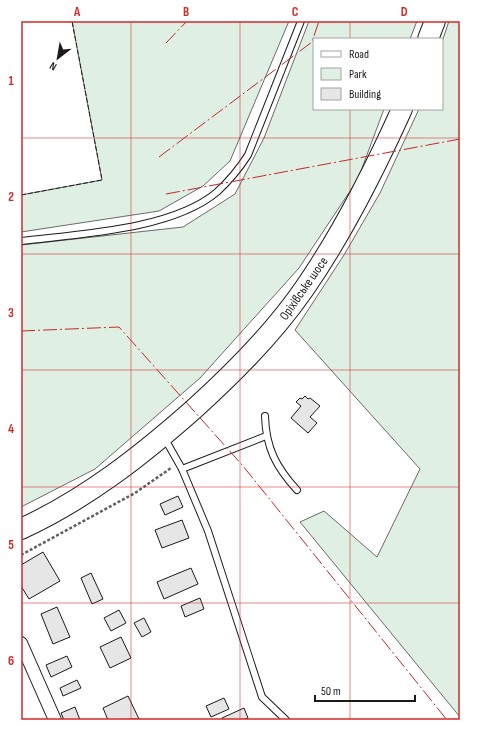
<svg xmlns="http://www.w3.org/2000/svg" width="481" height="741" font-family="'Sofia Sans Condensed',sans-serif">
  <rect width="100%" height="100%" fill="#fff"/>
  <g fill="#e0efe3" stroke="#6a6a6a">
    <path d="M72,21h217l-59,140 -27,25 -44,25 -138,21v-37l81,-15z"/>
    <path d="M309,21h108l-7,18h-96v70h70l-26,70 -59,89 -99,110 -105,91 -74,38v-262l162,-18 52,-33 29,-56z"/>
    <path d="M449,21h11v696l-160,-195 24,-11 53,46 43,-88 -125,-139 49,-75 36,-62 39,-84h23v-67z"/>
  </g>
  <g fill="#e6e6e6" stroke="#1a1a1a">
    <path d="M305,396l3,3 2,-1 10,8 -10,11 7,6 -9,10 -17,-15 10,-12 -5,-4 4,-4 2,1z"/>
    <path d="M178,496l5,11 -18,8 -5,-11z"/>
    <path d="M182,520l7,18 -27,10 -7,-18z"/>
    <path d="M43,552l17,29 -31,18 -8,-13v-21z"/>
    <path d="M191,568l7,16 -34,15 -7,-17z"/>
    <path d="M91,573l12,26 -11,5 -11,-26z"/>
    <path d="M200,598l4,11 -19,8 -4,-11z"/>
    <path d="M57,607l13,30 -17,7 -12,-30z"/>
    <path d="M119,610l7,13 -15,8 -7,-13z"/>
    <path d="M144,618l7,14 -9,5 -8,-14z"/>
    <path d="M121,637l10,21 -21,10 -10,-21z"/>
    <path d="M67,656l5,11 -21,10 -5,-12z"/>
    <path d="M77,680l4,8 -18,8 -3,-8z"/>
    <path d="M128,696l11,23 -31,1 -5,-12z"/>
    <path d="M224,698l5,11 -18,8 -5,-11z"/>
    <path d="M75,707l5,13h-16l-3,-7z"/>
    <path d="M244,708l4,10 -6,2h-19l-1,-2z"/>
  </g>
  <g fill="none" stroke-linecap="round" stroke-linejoin="round">
    <g stroke="#1a1a1a" stroke-width="8">
      <g id="service">
        <path d="M21,241c57,-7 151,-11 196,-49 12,-11 22,-23 31,-37l53,-134"/>
        <path d="M265,416c1,32 11,51 32,74"/>
        <path d="M165,439l17,30 26,62 54,166 24,23"/>
        <path d="M182,469l84,-33"/>
      </g>
    </g>
    <g stroke="#1a1a1a" stroke-width="14">
      <path id="minor" d="M21,643l34,77"/>
    </g>
    <g stroke="#1a1a1a" stroke-width="22">
      <g id="trunk">
        <path d="M428,39l7,-18"/>
        <path d="M21,529c65,-30 120,-73 173,-120 40,-36 79,-75 110,-120 39,-56 70,-118 98,-180"/>
      </g>
    </g>
    <path stroke="#5f5f5f" stroke-width="2.5" stroke-dasharray="3 2" stroke-linecap="butt" d="M21,555l114,-62 36,-25"/>
    <use href="#service" stroke="#fff" stroke-width="6"/>
    <use href="#minor" stroke="#fff" stroke-width="12"/>
    <use href="#trunk" stroke="#fff" stroke-width="20"/>
    <path stroke="#1a1a1a" stroke-width="1" stroke-dasharray="5 2" stroke-linecap="butt" d="M21,195l81,-15 -30,-159"/>
    <g stroke="#c62828" stroke-width="1" stroke-dasharray="14 3 2 3" stroke-linecap="butt">
      <path d="M166,43l21,-22"/>
      <path d="M159,157l153,-115 7,-21"/>
      <path d="M166,194l294,-55"/>
      <path d="M21,331l98,-4 124,139 204,254"/>
    </g>
  </g>
  <path fill="none" stroke="#d62828" stroke-width="1" stroke-opacity="0.55" d="M131,21v699M240,21v699M350,21v18M350,109v611M21,138h439M21,254h439M21,370h439M21,487h439M21,603h439"/>
  <g text-anchor="middle" stroke-width="3" stroke-linejoin="round" paint-order="stroke">
    <g font-size="13" fill="#1a1a1a" stroke="#fff">
      <text transform="translate(303 288) rotate(-55)" y="5">Оріхівське шосе</text>
    </g>
  </g>
  <rect width="481" height="741" fill="none" stroke="#ffffff" stroke-width="44"/>
  <rect x="313" y="38" width="130" height="72" fill="#ffffff" stroke="#a3a3a3"/>
  <rect x="321" y="51" width="20" height="6" fill="#ffffff" stroke="#a3a3a3"/>
  <text x="349" y="58" font-size="12" fill="#1a1a1a">Road</text>
  <rect x="321" y="68" width="20" height="12" fill="#e0efe3" stroke="#a3a3a3"/>
  <text x="349" y="78" font-size="12" fill="#1a1a1a">Park</text>
  <rect x="321" y="88" width="20" height="12" fill="#e6e6e6" stroke="#a3a3a3"/>
  <text x="349" y="98" font-size="12" fill="#1a1a1a">Building</text>
  <g transform="translate(58 58) rotate(211)" stroke="#ffffff" stroke-width="3" paint-order="stroke">
  <path d="M0-3L7 15L0 10L-7 15Z" fill="#1a1a1a"/>
  <text y="-6" font-size="11" font-weight="bold" text-anchor="middle" fill="#1a1a1a">N</text>
  </g>
  <path d="M315 695v6h100v-6" fill="none" stroke="#1a1a1a" stroke-width="2"/>
  <text x="321" y="695" font-size="12" fill="#1a1a1a" stroke="#ffffff" stroke-width="3" paint-order="stroke">50 m</text>
  <rect x="22" y="22" width="437" height="697" fill="none" stroke="#d62828" stroke-width="1.5"/>
  <g font-size="13" text-anchor="middle" font-weight="bold" fill="#d62828">
    <text x="77" y="16">A</text>
    <text x="186" y="16">B</text>
    <text x="295" y="16">C</text>
    <text x="404" y="16">D</text>
    <text x="11" y="85">1</text>
    <text x="11" y="201">2</text>
    <text x="11" y="317">3</text>
    <text x="11" y="433">4</text>
    <text x="11" y="549">5</text>
    <text x="11" y="665">6</text>
  </g>
</svg>
